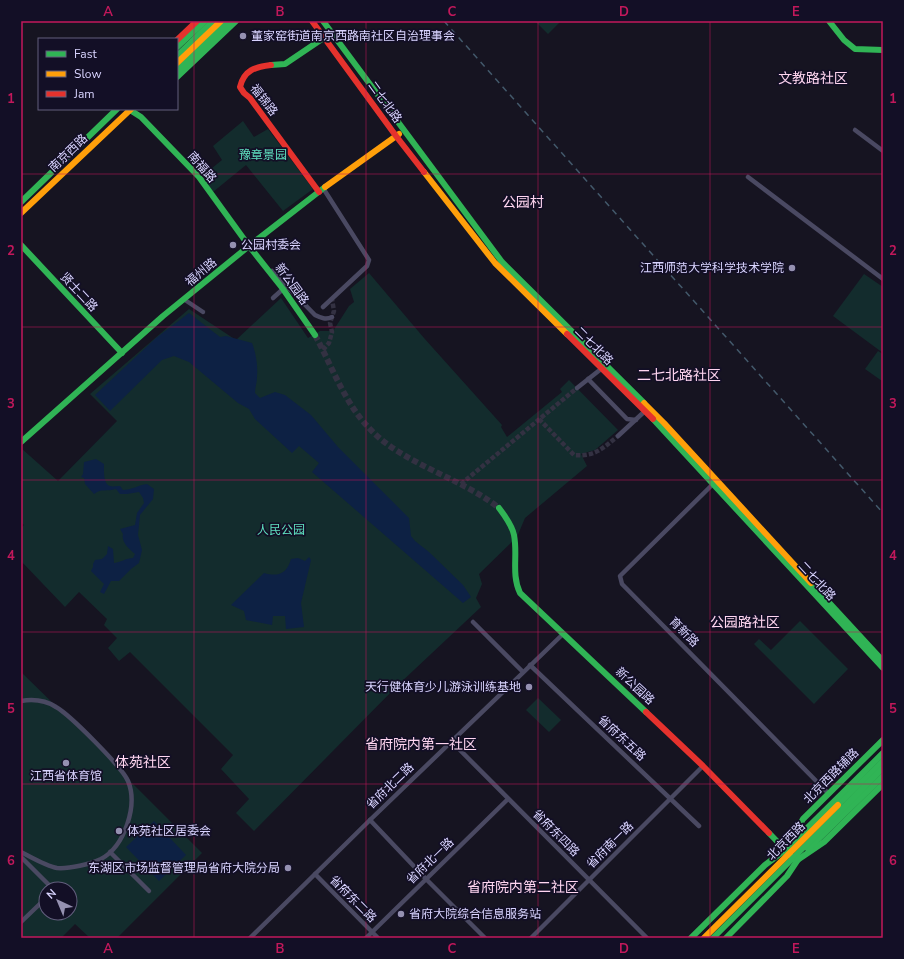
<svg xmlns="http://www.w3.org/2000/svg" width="904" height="959" font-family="'Nunito Sans','Noto Sans SC',sans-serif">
  <rect width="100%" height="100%" fill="#161421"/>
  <g fill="#132c2d" fill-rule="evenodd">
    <path d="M535,21h24l1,1 -12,12z"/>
    <path d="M243,121l11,16 14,-8 45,60 -30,22 -37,-46 -33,27 -12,-15 21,-17 -9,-14z"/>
    <path d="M369,273l55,65 78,87 -1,2 6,10 55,-45 -2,-3 9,-9 49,50 -23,20 -14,4 6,12 -62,52 -8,19 -38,37 3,10 -6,14 5,9 -83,78 -144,146 -18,-18 13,-14 -28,-30 12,-14 -103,-103 -11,9 -11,-13 9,-10 -13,-13 3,-6 -28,-27 -14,15 -44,-46v-33l3,-3 -3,-3v-74l37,33 59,-60 -27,-27 99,-85 47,31 45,-42 27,40 12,-7h13l16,-25 5,-4 -4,-13z"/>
    <path d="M864,274l19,13v66l-50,-37z"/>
    <path d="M878,351l5,3 -1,27 -17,-12z"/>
    <path d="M800,621l48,48 -34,35 -60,-60 5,-5 12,11z"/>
    <path d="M21,672l91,89 3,5 87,87 -85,85h-27l-15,-14 -14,14h-40zM46,889h24v24h-24z"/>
    <path d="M538,698l23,22 -12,12 -23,-22z"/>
  </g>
  <g fill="#0d2144">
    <path d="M189,313l31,24 6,-1 26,7c4,10 6,23 5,34 0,6 -2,10 -2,16l5,5 15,-6 10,3 26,20 27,32 71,71 2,18 4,5 14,11 34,33 8,12 -8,6 -151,-131 7,-9 -20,-17 -7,7 -37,-34 -6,-10 -11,-6 -49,-41 -15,-6 -12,4 -52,51 -15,-16 61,-57z"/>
    <path d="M96,459l8,5c0,6 -1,20 6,22 3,1 7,0 10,0l3,4c8,0 16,-5 24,-6l7,5 -1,10 -13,16 -2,20 4,15 -3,13 -8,6 -12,12h-8l-7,13 -4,-2 4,-8 -13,-13 2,-4v-3l2,-4 7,-1 5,-5 1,-8 5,3 1,14c8,-1 12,-5 19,-5l2,-4c-6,-5 -14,-12 -12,-20l-3,-5 15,-4 2,-12 7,-10 -1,-5 -4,-6 -12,2h-7l-4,-5c-10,3 -14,-1 -22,5l-9,-10 -1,-6 -3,-1 2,-3 1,-12z"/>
    <path d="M309,557l2,3 -10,43 3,24 -18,2 -1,-13h-12l-1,9 -26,-5 -2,-9 -13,-6 33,-32c14,4 23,1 27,-14l7,-1 7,3z"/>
    <path d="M154,821l32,34 -27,26 -33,-34z"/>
  </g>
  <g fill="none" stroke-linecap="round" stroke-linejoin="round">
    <g stroke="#333142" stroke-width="4.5" stroke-dasharray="4.5 2" stroke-linecap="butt">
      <path d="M323,350l6,-7 3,-11 -2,-9 4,-12 -2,-12"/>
      <path d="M539,419l35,36c21,2 29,-7 44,-19"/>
      <path d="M461,484l116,-96"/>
    </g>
    <path stroke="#333142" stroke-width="6" stroke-dasharray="6 3" stroke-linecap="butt" d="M315,335c17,31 29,67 54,93 33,36 91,49 130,80"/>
    <g stroke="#4a4962" stroke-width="4.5">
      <path d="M855,130l28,21"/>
      <path d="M748,177l135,102"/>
      <path d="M272,271l43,44c6,3 11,5 17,2"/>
      <path d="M273,298l10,-9"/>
      <path d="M185,300l18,12"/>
      <path d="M323,307l44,-41 2,-6 -46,-72"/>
      <path d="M588,379l39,40 9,1"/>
      <path d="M577,388l24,-19"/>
      <path d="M618,436l27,-25"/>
      <path d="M713,484l-93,92 2,8 207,210"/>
      <path d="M473,622l50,50"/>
      <path d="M530,665l169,161"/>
      <path d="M21,701c12,-2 24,-1 35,6 14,8 66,60 72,74 10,24 -3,65 -27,78 -10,5 -32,10 -44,9 -11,-2 -26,-11 -36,-16"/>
      <path d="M451,741l196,197"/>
      <path d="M370,820l56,59 59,59"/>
      <path d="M110,852l39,39"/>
      <path d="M21,857l32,32"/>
      <path d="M315,874l63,64"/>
      <path d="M21,922l25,-24"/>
      <path d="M250,938l120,-118 193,-186"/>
      <path d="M366,938l142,-139"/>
      <path d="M531,938l172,-172"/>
    </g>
    <g stroke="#30b455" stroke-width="6">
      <path d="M323,21l179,241 142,141"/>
      <path d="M829,21l15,19 11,9 28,1"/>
      <path d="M177,47l28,-26"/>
      <path d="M177,56l36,-35"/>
      <path d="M271,65l14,-1 40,-27"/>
      <path d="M177,71l52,-50"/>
      <path d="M177,77l59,-56"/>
      <path d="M130,110l11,7 58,60 50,69 34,43 32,46"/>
      <path d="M21,202l96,-93"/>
      <path d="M21,245l101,108"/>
      <path d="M653,419l230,249"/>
      <path d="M21,442l142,-126 86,-70 76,-59"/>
      <path d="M499,508c6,8 13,17 15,27 4,20 -3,39 6,58l126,119"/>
      <path d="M811,583l72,78"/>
      <path d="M838,805l45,-44"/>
      <path d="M769,833l27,28 28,-19 59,-58"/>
      <path d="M789,843l14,-24 80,-79"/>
      <path d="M808,849l75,-73"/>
      <path d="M691,938l74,-73 20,-15 98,-97"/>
      <path d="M713,938l170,-170"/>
      <path d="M726,938l61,-62 12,-18"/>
    </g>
    <g stroke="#ff9f0a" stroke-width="6">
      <path d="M177,63l44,-42"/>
      <path d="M424,172l71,91 72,71"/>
      <path d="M325,187l74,-53"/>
      <path d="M21,213l110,-104"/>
      <path d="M644,403l20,20 147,160"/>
      <path d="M704,938l134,-133"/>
    </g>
    <g stroke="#e5322d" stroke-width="6">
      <path d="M312,21l84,115 28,36"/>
      <path d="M177,40l20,-19"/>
      <path d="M271,65c-16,2 -27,5 -31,22l4,6 6,5 69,94"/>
      <path d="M567,334l86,85"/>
      <path d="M646,712l57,54 66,67"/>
    </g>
    <path stroke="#43596b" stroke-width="1.5" stroke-dasharray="6 5" stroke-linecap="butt" d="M444,21l439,492"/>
  </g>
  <path fill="none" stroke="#c2185b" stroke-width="1" stroke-opacity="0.55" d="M194,21v917M366,21v917M538,21v917M710,21v917M21,174h862M21,327h862M21,480h862M21,632h862M21,784h862"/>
  <g fill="#9591b1" stroke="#130f26" stroke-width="1.5">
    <circle cx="243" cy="36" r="4"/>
    <circle cx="233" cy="245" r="4"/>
    <circle cx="792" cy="268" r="4"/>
    <circle cx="529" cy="687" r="4"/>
    <circle cx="66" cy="763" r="4"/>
    <circle cx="119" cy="831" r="4"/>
    <circle cx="288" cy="868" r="4"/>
    <circle cx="401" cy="914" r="4"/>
  </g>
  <g text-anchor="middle" stroke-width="3.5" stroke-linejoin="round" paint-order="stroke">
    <g font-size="12" fill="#d9d4ff" stroke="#130f26" text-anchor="start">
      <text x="251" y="40">董家窑街道南京西路南社区自治理事会</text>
      <text x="241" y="249">公园村委会</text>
      <text x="784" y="272" text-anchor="end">江西师范大学科学技术学院</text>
      <text x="521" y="691" text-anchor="end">天行健体育少儿游泳训练基地</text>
      <text x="66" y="780" text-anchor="middle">江西省体育馆</text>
      <text x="127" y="835">体苑社区居委会</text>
      <text x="280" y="872" text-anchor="end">东湖区市场监督管理局省府大院分局</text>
      <text x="409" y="918">省府大院综合信息服务站</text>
    </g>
    <g font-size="12" fill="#d9d4ff" stroke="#130f26">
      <text transform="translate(264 100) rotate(52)" y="4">福锦路</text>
      <text transform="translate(385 102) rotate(54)" y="4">二七北路</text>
      <text transform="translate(68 153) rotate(-44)" y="4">南京西路</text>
      <text transform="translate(202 167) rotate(49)" y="4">南福路</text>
      <text transform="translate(201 272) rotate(-40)" y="4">福州路</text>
      <text transform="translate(292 284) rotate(54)" y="4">新公园路</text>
      <text transform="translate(79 292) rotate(47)" y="4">贤士二路</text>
      <text transform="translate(594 346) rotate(45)" y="4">二七北路</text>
      <text transform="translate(817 581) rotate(47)" y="4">二七北路</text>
      <text transform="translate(684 632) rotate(45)" y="4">育新路</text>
      <text transform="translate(635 686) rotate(43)" y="4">新公园路</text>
      <text transform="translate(622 738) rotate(43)" y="4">省府东五路</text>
      <text transform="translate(831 776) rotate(-45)" y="4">北京西路辅路</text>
      <text transform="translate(390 786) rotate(-44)" y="4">省府北二路</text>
      <text transform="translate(556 833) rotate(45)" y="4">省府东四路</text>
      <text transform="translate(786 841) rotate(-45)" y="4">北京西路</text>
      <text transform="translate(610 845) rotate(-45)" y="4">省府南一路</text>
      <text transform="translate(430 861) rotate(-44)" y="4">省府北一路</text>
      <text transform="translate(353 899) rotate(45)" y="4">省府东二路</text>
    </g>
    <g font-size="12" fill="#5fe0c0" stroke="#130f26">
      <text x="263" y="159">豫章景园</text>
      <text x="281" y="534">人民公园</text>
    </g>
    <g font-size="14" fill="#ffd6f0" stroke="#130f26">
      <text x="813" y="83">文教路社区</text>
      <text x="523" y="207">公园村</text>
      <text x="679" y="380">二七北路社区</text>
      <text x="745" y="627">公园路社区</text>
      <text x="421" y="749">省府院内第一社区</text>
      <text x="143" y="767">体苑社区</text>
      <text x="523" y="892">省府院内第二社区</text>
    </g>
  </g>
  <rect width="904" height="959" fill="none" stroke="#130f26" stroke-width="44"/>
  <rect x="38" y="38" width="140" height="72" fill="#130f26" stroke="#625e7d"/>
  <rect x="46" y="51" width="20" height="6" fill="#30b455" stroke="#625e7d"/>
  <text x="74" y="58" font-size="12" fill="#d9d4ff">Fast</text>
  <rect x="46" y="71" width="20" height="6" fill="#ff9f0a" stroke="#625e7d"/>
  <text x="74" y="78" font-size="12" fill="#d9d4ff">Slow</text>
  <rect x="46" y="91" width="20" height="6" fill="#e5322d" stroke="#625e7d"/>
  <text x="74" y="98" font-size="12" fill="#d9d4ff">Jam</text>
  <g transform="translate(58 901) rotate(316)"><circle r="19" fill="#130f26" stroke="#625e7d"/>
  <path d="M0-3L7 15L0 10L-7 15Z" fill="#9591b1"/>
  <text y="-6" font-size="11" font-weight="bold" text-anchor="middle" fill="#d9d4ff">N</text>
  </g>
  <rect x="22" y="22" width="860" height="915" fill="none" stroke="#c2185b" stroke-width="1.5"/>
  <g font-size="13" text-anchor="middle" font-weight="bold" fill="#c2185b">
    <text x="108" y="16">A</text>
    <text x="280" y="16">B</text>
    <text x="452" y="16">C</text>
    <text x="624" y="16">D</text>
    <text x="796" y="16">E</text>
    <text x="11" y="103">1</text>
    <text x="893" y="103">1</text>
    <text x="11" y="255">2</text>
    <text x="893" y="255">2</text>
    <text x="11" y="408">3</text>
    <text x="893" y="408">3</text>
    <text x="11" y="560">4</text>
    <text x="893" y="560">4</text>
    <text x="11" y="713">5</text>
    <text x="893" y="713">5</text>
    <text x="11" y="865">6</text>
    <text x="893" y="865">6</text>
    <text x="108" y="953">A</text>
    <text x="280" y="953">B</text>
    <text x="452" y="953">C</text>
    <text x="624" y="953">D</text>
    <text x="796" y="953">E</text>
  </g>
</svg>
